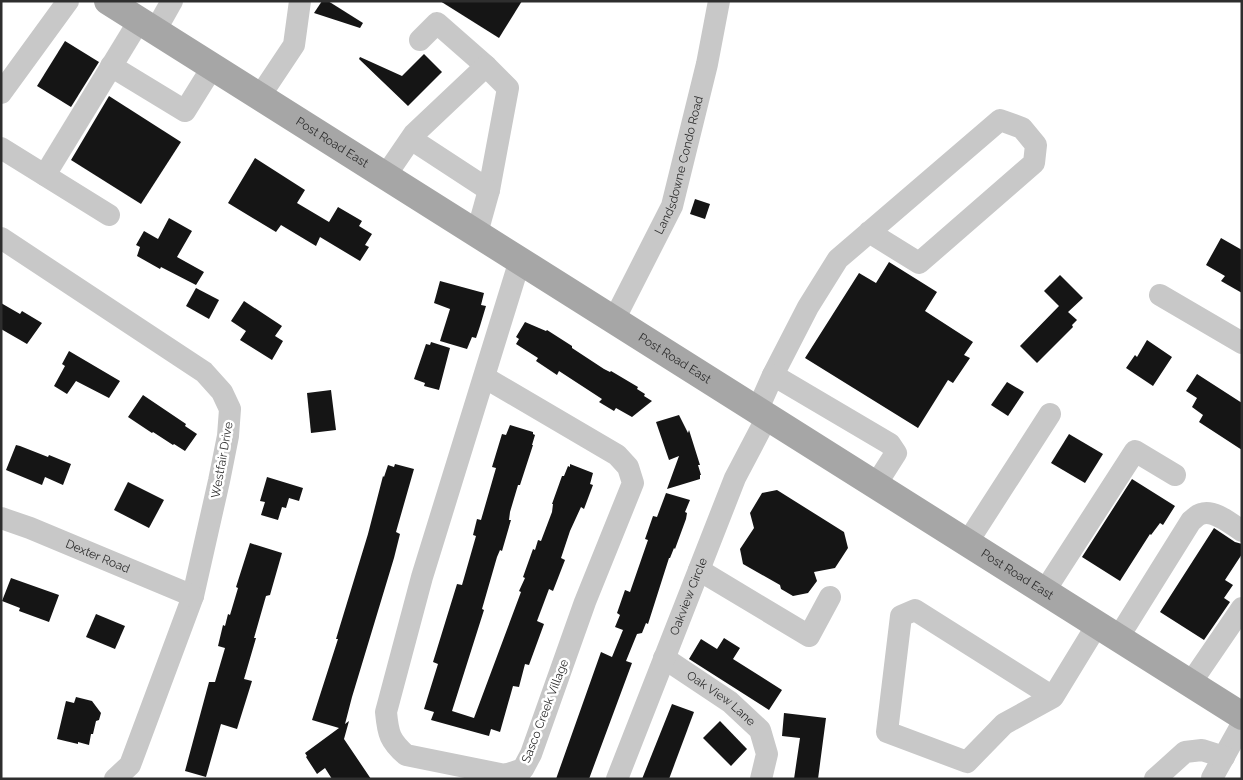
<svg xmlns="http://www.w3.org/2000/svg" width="1243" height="780" font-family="Raleway,sans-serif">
  <rect width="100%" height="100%" fill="#fff"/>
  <g fill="#151515">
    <path d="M322,1h6l35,22 -3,5 -46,-15z"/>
    <path d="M440,1h82l-23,37z"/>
    <path d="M65,41l34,21 -28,45 -34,-21z"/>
    <path d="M424,54l18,18 -34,34 -49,-47 1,-2 42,19z"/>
    <path d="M109,96l72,46 -40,62 -70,-44z"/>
    <path d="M255,158l50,32 -8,13 32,19 9,-15 24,14 -3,5 13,8 -7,11 4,2 -9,14 -40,-24 -4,9 -35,-21 -5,7 -48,-29z"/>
    <path d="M695,199l15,5 -5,15 -15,-5z"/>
    <path d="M169,218l23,13 -15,26 27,15 -8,13 -35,-18 -1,2 -23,-13 3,-9 -4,-2 8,-14 14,8z"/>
    <path d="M1221,238l21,12v43l-21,-12 4,-5 -19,-11z"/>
    <path d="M889,262l48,30 -12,19 48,31 -9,13 6,3 -17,25 -5,-3 -30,48 -113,-70 54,-85 17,10z"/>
    <path d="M1060,275l23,23 -15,14 9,8 -5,5 1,2 -36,36 -17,-17 39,-40 -15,-15z"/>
    <path d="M440,281l44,12 -3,12 5,1 -6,20 -4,12 -4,-1 -5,12 -27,-8 10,-32 -16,-6z"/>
    <path d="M196,288l23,12 -10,19 -23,-13z"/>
    <path d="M244,301l38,25 -7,10 8,5 -11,19 -32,-20 6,-9 -15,-10z"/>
    <path d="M1,303l19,11 2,-3 20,12 -15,21 -26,-15z"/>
    <path d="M525,322l21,9 1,-1 25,16v2l32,21 6,3 1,-1 27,16 -1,2 8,5 -1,2 8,5 -20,16 -16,-9 -2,3 -15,-9 3,-3 -43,-28 -2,4 -21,-14 2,-3 -22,-14 3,-5 -3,-2z"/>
    <path d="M1147,340l25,17 -19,29 -27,-18 9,-13 2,2z"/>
    <path d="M431,342l19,6 -11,42 -15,-4 1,-3 -11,-4 12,-35 4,1z"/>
    <path d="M69,351l51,30 -11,17 -33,-17 -9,13 -13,-8 11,-20 -3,-2z"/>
    <path d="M1197,374l45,29v47l-43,-28 4,-7 -11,-8 5,-9 -11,-7z"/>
    <path d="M1007,382l17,10 -16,24 -17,-11z"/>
    <path d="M331,390l5,40 -25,3 -4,-40z"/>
    <path d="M143,395l43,29 -1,2 12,8 -12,17 -11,-7 -1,1 -20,-13 -1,1 -24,-16z"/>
    <path d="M679,415l9,18 1,-3 11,35h-2l3,10h-1v4l-33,10 12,-33 -10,4 -13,-38z"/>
    <path d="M510,425l23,7v2l2,1 -3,10h1l-13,40h-2l-8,27 -1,8h2l-9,31 -2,-1 -3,7 -15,52 2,1 -32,101 22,7 47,-126 -2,-1 6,-13 -2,-1 10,-28 2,1 3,-10 3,1 11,-29 1,-8h-1l10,-28h2l4,-10 2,1v-3l23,9 -3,11 3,1 -9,24 -3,-2 -11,24 -9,27 4,2 -12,31 -4,-2 -12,32 7,3 -15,41 -4,-1 -6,23 -6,-1 -13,46 -9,-3 -2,7 -58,-16 3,-8 -10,-3 14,-45 -5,-2 24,-78 5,1 14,-49 -3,-1 4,-16 4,1 15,-52 -4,-1 10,-33 4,1z"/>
    <path d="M1069,434l34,20 -18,29 -34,-20z"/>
    <path d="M16,445l4,1 28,11 1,-2 22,9 -8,21 -18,-8 -3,8 -36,-15z"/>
    <path d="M395,464l19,5 -18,63 4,2 -6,24 -42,139 -7,27 4,-3 -5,18 27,40h-39l-7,-11 -8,6 -11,-17 1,-1 -2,-3 34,-25 -27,-8 26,-81h-2l32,-105 15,-58 1,1 4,-12 6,2z"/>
    <path d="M267,477l36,11 -4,13 -10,-3 -3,10 -4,-1 -4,13 -17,-5 4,-13 -5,-1z"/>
    <path d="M1132,479l43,27 -12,19 -3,-2 -9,12 -1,-1 -30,47 -38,-24z"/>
    <path d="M128,482l36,18 -15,28 -35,-18z"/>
    <path d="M777,490l67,42 4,16 -13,20 -21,4 3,9 -9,12 -15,3 -12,-7 -1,-4 -37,-21 -3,-15 14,-21 -4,-15 12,-20z"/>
    <path d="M666,493l24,7 -5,12 2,1 -1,6 -11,30 -1,-1 -4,10h-1l-21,66 -2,-1 -4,10 -5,1 -11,27 6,2 -43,116h-33l45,-127 11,5 11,-27 -8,-3 5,-12 -3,-2 8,-23 5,2 18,-52 -3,-1 8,-23 4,1z"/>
    <path d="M1214,528l21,14 7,2v10l-17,26 8,5 -9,13 6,4 -26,38 -44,-28z"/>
    <path d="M250,543l32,10 -12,42 -4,1 -12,42h2l-12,41 8,2 -15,48 -16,-5 -15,53 -21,-6 24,-89h6l10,-34 -7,-2 5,-21 2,1 3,-12 2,1 8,-27 -2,-1z"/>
    <path d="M11,578l48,17 -10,27 -30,-11 1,-3 -18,-7z"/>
    <path d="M96,614l29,12 -10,23 -29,-12z"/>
    <path d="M724,638l16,10 -7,11 49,31 -13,20 -80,-51 12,-20 16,10z"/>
    <path d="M76,697l16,4 9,12 -2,7 -3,1 -3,13h-2l-2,11 -11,-3v2l-21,-5 9,-38 8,2z"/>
    <path d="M672,704l22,8 -25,67h-27z"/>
    <path d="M784,713l42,5 -8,61h-24l6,-41 -18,-2z"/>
    <path d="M720,721l27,28 -16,17 -28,-28z"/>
  </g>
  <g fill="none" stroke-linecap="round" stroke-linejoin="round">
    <g stroke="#c8c8c8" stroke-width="22">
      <path d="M155,31l17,-30"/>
      <path d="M420,40l17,-17 49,43"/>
      <path d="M111,66l74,45 28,-45"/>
      <path d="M1,93l67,-92"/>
      <path d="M260,96l34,-51 6,-44"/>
      <path d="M1,148l108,67"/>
      <path d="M45,175l94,-154"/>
      <path d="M386,175l28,-41 72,-68 22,22 -19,102 -78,-51"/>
      <path d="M477,233l12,-43"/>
      <path d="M1,238l203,134 18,20 8,17 -2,27 -9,45 -26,115 -63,169 -15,14"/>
      <path d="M1160,295l82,48"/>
      <path id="s1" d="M614,320l58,-114 35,-142 12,-63"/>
      <path d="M773,375l35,-68 30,-48 162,-139 22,8 14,17 -2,18 -115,100 -50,-31"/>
      <path d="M484,377l133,78 11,12 5,16 -48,119 -54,152 -8,15 -18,6 -99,-20c-16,-14 -18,-21 -20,-43l36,-135 98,-317"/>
      <path d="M757,411l16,-36 117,69 6,9 -21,33"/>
      <path id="s2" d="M1,518l29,10 163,68"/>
      <path d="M967,543l83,-129"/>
      <path d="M699,570l110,66 21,-39"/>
      <path d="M1044,592l91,-141 40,24"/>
      <path d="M1118,638l73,-117c3,-2 6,-6 10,-7 13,-5 30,10 41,17"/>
      <path id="s3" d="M664,658l66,44 30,28 7,24 -6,25"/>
      <path d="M1190,684l52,-76"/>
      <path d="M1053,697l-49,27 -37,38 -80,-30 14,-116 14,-6 138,87 44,-72"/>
      <path d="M1212,778l30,-54"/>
      <path id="s4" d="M617,779l118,-301 32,-61"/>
      <path d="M1155,779l30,-27 17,-2 22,7"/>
    </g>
    <path stroke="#a6a6a6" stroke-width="28" id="s5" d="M108,1l1134,715"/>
  </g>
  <g text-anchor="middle" stroke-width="5" stroke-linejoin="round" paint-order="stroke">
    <g font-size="12" fill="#2e2e2e" stroke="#fff">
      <text dy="4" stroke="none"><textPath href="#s5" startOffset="265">Post Road East</textPath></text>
      <text dy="4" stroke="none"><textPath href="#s1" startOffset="169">Landsdowne Condo Road</textPath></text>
      <text dy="4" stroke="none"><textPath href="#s5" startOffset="670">Post Road East</textPath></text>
      <text transform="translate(222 460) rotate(-80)" y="4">Westfair Drive</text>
      <text dy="4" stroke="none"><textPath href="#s2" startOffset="104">Dexter Road</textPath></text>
      <text dy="4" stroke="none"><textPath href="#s5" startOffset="1075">Post Road East</textPath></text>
      <text dy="4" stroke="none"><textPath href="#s4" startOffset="196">Oakview Circle</textPath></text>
      <text dy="4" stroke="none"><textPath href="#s3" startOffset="70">Oak View Lane</textPath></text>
      <text transform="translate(545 711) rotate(-69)" y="4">Sasco Creek Village</text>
    </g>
  </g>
  <rect width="1243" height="780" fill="none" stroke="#2e2e2e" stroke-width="5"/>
</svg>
